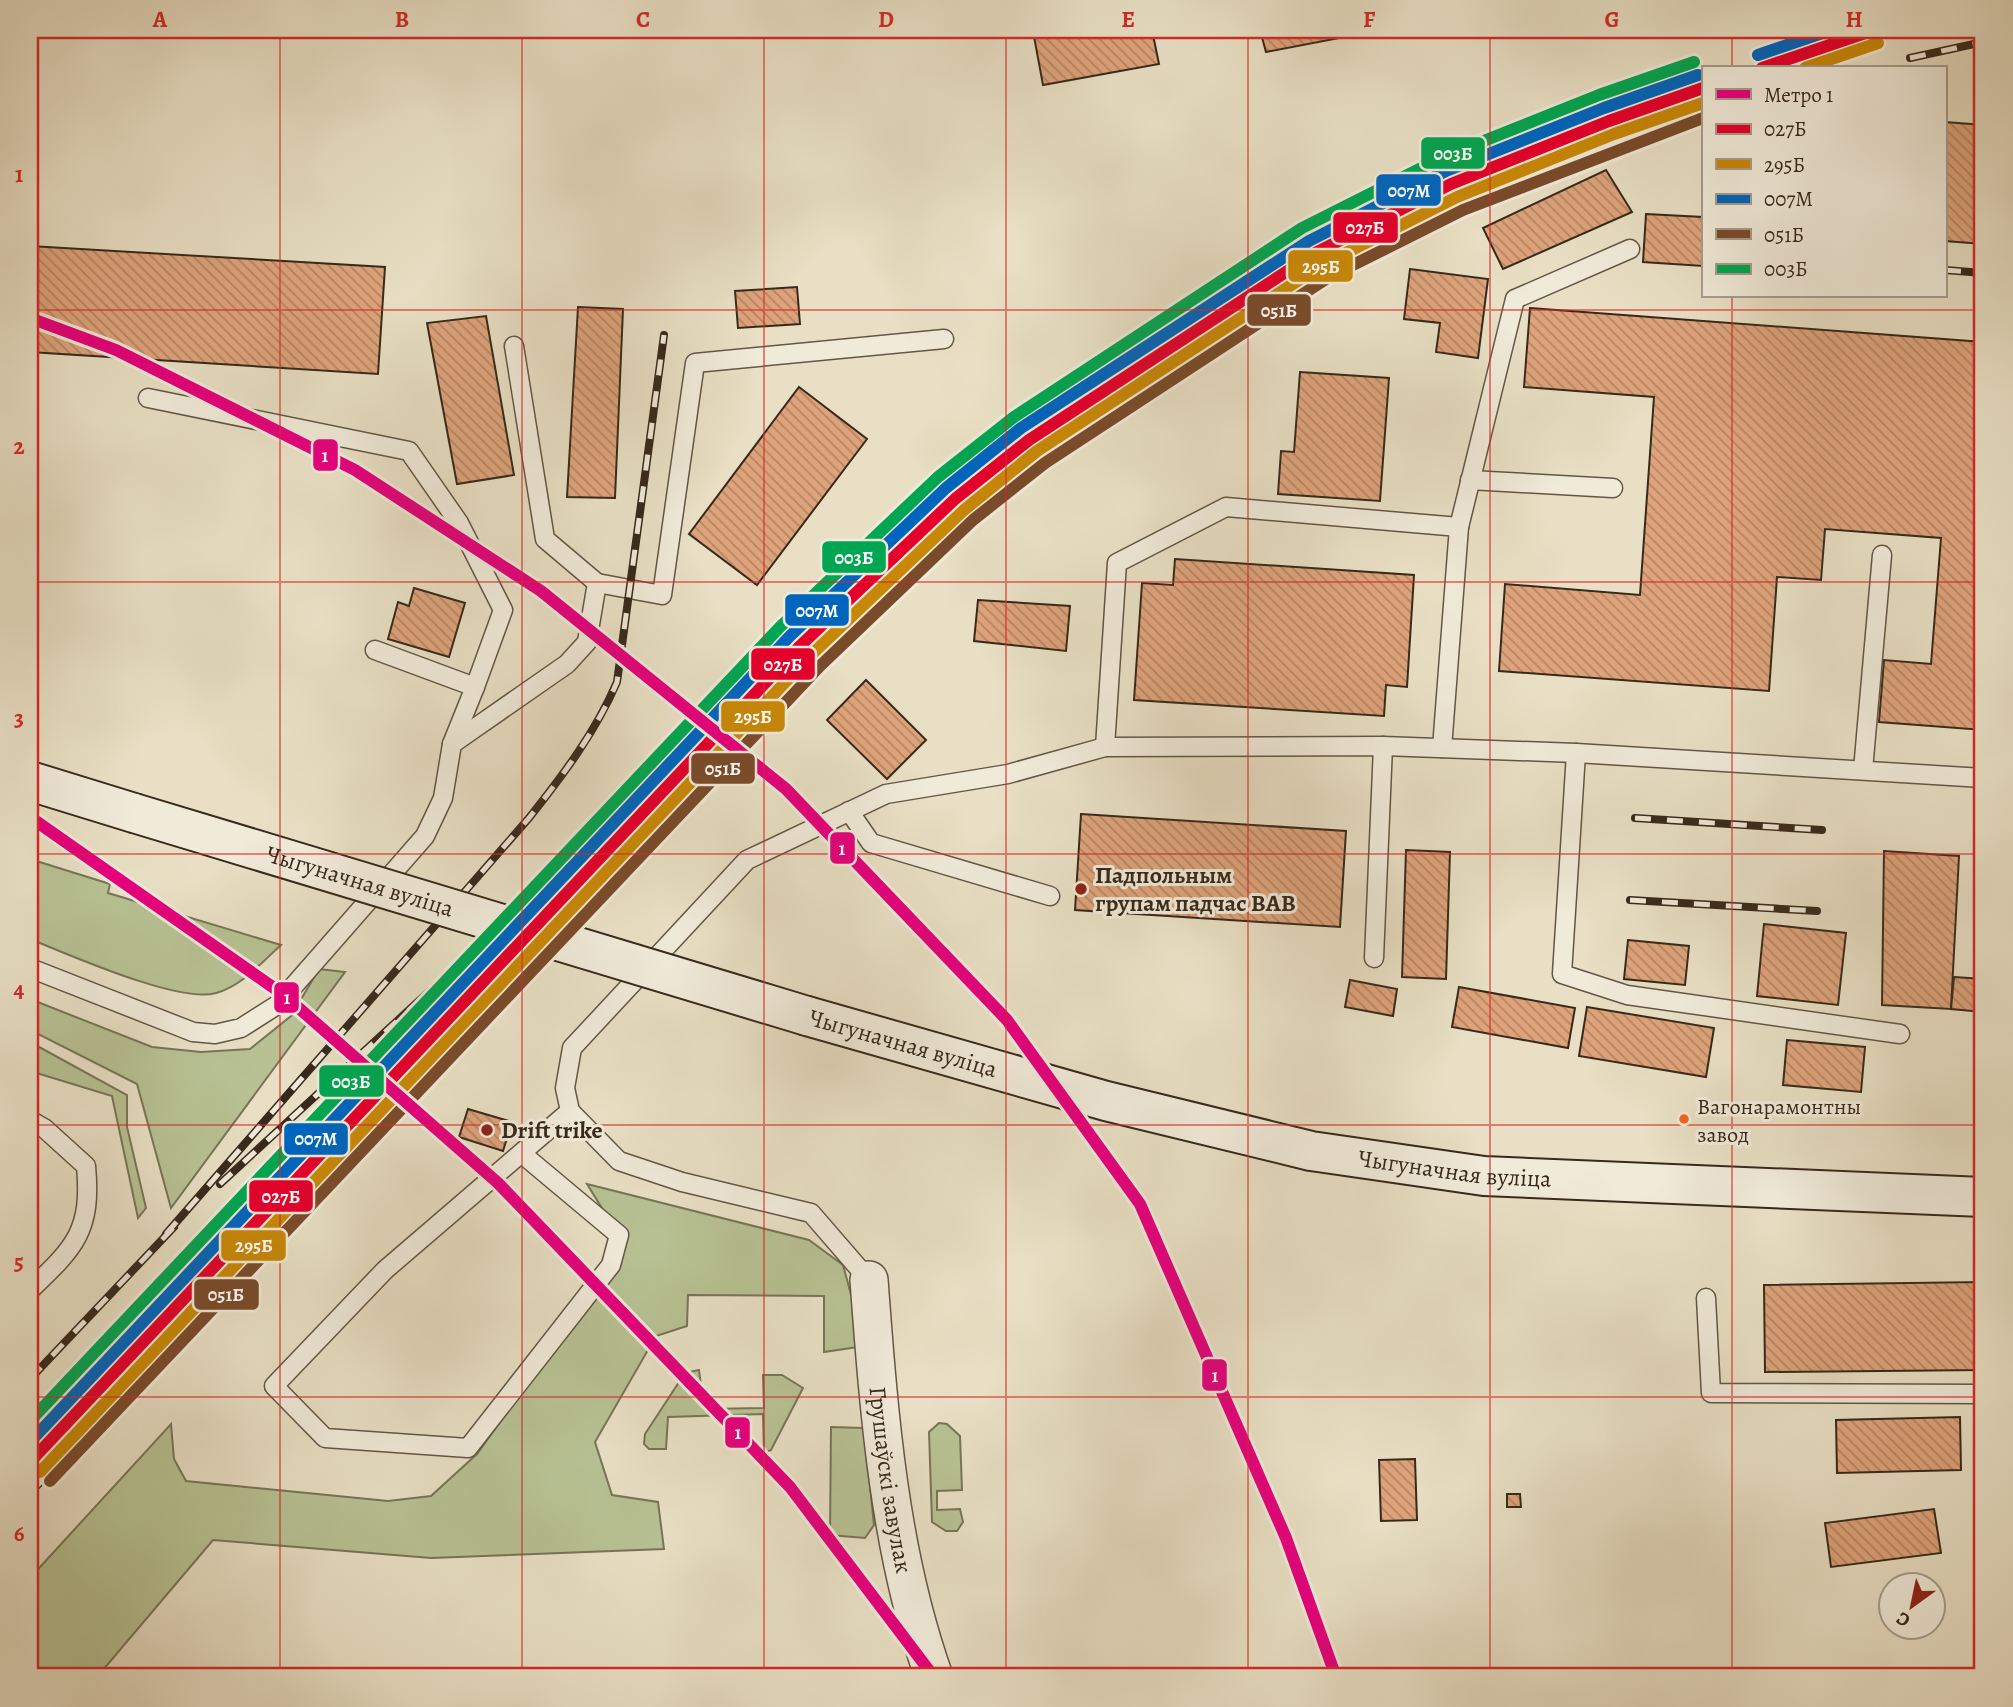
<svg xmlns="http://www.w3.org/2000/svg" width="2013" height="1707" font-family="Alegreya,serif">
  <defs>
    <pattern id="building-back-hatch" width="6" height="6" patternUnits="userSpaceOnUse" patternTransform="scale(1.75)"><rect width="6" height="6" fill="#dea37b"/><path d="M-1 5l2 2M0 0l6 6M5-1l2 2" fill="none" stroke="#b58564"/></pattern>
  </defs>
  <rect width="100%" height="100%" fill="#e8dfc4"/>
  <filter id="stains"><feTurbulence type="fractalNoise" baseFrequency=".00286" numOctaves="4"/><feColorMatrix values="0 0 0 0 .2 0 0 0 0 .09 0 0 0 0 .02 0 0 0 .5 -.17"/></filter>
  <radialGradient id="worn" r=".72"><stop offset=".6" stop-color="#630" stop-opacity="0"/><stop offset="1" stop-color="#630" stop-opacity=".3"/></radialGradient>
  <g fill="#b7c193" stroke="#777557" stroke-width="2">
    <path d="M30,859l80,25 -2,9 173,52c-19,17 -39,41 -65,48 -37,11 -148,-39 -186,-54z"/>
    <path d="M319,969l26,3 -174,236 -34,-124 -107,-54v-31l122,48 49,5 49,-3 41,-33z"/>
    <path d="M30,1042l97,53v32l19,81 -8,10 -26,-122 -82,-25z"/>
    <path d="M587,1184l222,56 34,25 22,81 -41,6v-56l-136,-1 -1,31 -31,10 -61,106 17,53 46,7 6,47 -233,9 -218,-18 -116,137h-67v-99l141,-154 3,35 12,22 202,20 43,-5 46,-42 134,-187 2,-41z"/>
    <path d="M699,1370l5,39 60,-1 -1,-33h19l21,13 -32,62 -7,3 -1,-39 -95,3 -2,32h-17l-5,-5 1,-10 40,-61z"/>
    <path d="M939,1423l8,1 13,12 2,54 -25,1v19l23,-1 3,13 -6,9h-11l-14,-9 -3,-90z"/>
    <path d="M831,1427l33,1 10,97 -9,13 -35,-3z"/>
  </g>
  <g fill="url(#building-back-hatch)" stroke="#37291b" stroke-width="2">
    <path d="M1152,30l7,34 -116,21 -10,-54z"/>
    <path d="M1260,30h121l-115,22z"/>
    <path d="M1945,122l38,3v119l-38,-3z"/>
    <path d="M1606,170l26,42 -129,57 -20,-41z"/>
    <path d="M1646,214l57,3v49l-60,-4z"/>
    <path d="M30,246l355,21 -7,107 -348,-22z"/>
    <path d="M1410,269l78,10 -10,79 -42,-6 4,-29 -36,-4z"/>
    <path d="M797,287l3,37 -62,4 -3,-37z"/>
    <path d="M578,307l45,2 -8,189 -48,-1z"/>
    <path d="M1530,308l453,34v388l-104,-8 5,-62 47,4 10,-126 -116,-9 -4,51 -44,-3 -8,114 -270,-20 6,-87 135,11 14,-198 -130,-10z"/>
    <path d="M486,316l28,159 -57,9 -30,-161z"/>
    <path d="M1300,372l89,6 -9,123 -102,-7 3,-43 13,1z"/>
    <path d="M799,387l68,52 -110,146 -68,-51z"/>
    <path d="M1175,559l239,16 -7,112 -21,-2 -2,31 -250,-16 8,-117 31,2z"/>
    <path d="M414,588l51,15 -16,54 -61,-18 10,-37 11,4z"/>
    <path d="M978,600l92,6 -4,45 -92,-10z"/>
    <path d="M866,680l60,60 -39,39 -60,-59z"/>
    <path d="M1081,814l265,17 -6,96 -265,-17z"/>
    <path d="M1406,850l44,2 -4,127 -44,-2z"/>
    <path d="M1884,851l75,5 -8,153 -69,-4z"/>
    <path d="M1764,924l82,9 -8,72 -81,-9z"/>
    <path d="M1628,940l61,6 -4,39 -61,-6z"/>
    <path d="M1954,977l29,2v33l-32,-3z"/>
    <path d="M1350,980l47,9 -4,27 -48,-9z"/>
    <path d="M1459,987l116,21 -7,40 -116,-21z"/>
    <path d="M1587,1007l127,21 -8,49 -127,-21z"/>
    <path d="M1787,1040l78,7 -4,45 -78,-7z"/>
    <path d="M468,1109l44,13 -9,29 -44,-14z"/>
    <path d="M1983,1282v88l-218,2 -1,-87z"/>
    <path d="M1960,1417l1,53 -124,3 -1,-53z"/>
    <path d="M1415,1459l2,61 -36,1 -2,-61z"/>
    <path d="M1507,1494h13l1,13h-14z"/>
    <path d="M1934,1509l7,44 -110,14 -6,-44z"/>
  </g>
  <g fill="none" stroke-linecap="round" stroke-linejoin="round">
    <g stroke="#635645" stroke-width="21">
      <g id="service">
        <path d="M148,398l261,53 50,72 44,87 -28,77"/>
        <path d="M1470,480l143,8"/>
        <path d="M1459,527l56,-228 115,-50"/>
        <path d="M597,583l65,12 33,-232 249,-24"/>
        <path d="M452,744l115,-80 20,-22 10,-59 -52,-44 -31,-193"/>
        <path d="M1105,747l12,-184 109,-56 233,20 -17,221"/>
        <path d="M1576,753l-14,221 65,21 273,39"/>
        <path d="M1863,770l19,-215"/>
        <path d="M849,811l22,32 179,53"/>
        <path d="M1374,958l9,-212"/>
        <path d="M30,968l163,64 22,2 26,-6 36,-23 148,-169 18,-38 9,-54 23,-57 -100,-37"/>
        <path d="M30,1120l14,8 42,38c6,65 -11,81 -56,124"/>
        <path d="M521,1153l98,82 -8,30 -143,183 -143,-10 -51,-52 111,-116 185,-159"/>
        <path d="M869,1280l-58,-67 -129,-31 -63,-21 -49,-50 -5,-23 7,-40 175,-188 139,-66 122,-20 97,-27 278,-1 193,7 407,25"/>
        <path d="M1706,1298l5,95 272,1"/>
      </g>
    </g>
    <g stroke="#635645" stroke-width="40">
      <g id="minor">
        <path id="s1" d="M869,1280c10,134 20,270 65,397"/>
      </g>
    </g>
    <g stroke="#37291b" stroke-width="42">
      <g id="secondary">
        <path d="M30,781l104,32"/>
        <path id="s2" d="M807,1016l299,85 205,50 173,25 499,21"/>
      </g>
    </g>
    <use href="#service" stroke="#f0ead9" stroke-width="18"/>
    <use href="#minor" stroke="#f0ead9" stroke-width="37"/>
    <use href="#secondary" stroke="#f0ead9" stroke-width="38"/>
    <g stroke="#37291b" stroke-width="8">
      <g id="rail">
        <path d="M1910,58l73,-16"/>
        <path d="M1790,68l90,-38"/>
        <path d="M1945,270l38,3"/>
        <path d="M1635,818l187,12"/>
        <path d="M1630,900l187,11"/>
        <path d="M220,1184l266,-245"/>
        <path d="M166,1234l363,-416c34,-43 66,-85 88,-136l47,-347"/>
        <path d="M30,1379l144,-152"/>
        <path d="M30,1493l648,-679 295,-298 184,-136 200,-123 346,-152"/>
      </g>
    </g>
    <use href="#rail" stroke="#f0ead9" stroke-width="5" stroke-dasharray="16" stroke-linecap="butt"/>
    <g stroke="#37291b" stroke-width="42" stroke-linecap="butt">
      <g id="secondary-bridge">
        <path id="s3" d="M134,813l673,203"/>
      </g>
    </g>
    <use href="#secondary-bridge" stroke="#f0ead9" stroke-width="38"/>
    <g stroke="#f0ead9" stroke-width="18">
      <g id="rail-1">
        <path d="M1762,68l112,-38"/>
        <path d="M30,1462l770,-816 155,-147 74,-59 286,-187 136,-69 158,-63 94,-33"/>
      </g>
    </g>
    <g stroke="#f0ead9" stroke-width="18">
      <g id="rail-2">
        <path d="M1805,68l73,-25"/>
        <path d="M40,1472l770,-816 154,-146 73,-59 285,-186 135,-68 157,-63 89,-31"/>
      </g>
    </g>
    <g stroke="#f0ead9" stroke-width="18">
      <g id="rail-3">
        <path d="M1758,55l73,-25"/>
        <path d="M30,1442l760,-806 156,-148 75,-60 288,-187 137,-70 158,-63 94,-33"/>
      </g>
    </g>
    <g stroke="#f0ead9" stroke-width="18">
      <path id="rail-4" d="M50,1481l770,-815 153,-146 72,-57 284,-186 134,-67 240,-92"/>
    </g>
    <g stroke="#f0ead9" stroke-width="18">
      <path id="rail-5" d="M30,1421l750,-794 158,-150 76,-60 288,-189 139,-70 158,-63 95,-33"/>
    </g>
    <use href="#rail-1" stroke="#e4002b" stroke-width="12"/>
    <use href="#rail-2" stroke="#c78707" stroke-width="12"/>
    <use href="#rail-3" stroke="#0065bd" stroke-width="12"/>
    <use href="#rail-4" stroke="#7a4b2a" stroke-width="12"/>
    <use href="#rail-5" stroke="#00a651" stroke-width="12"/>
    <g stroke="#f0ead9" stroke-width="18">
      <g id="metro-1">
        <path d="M30,318l86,32 239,120 186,121 245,198 221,231 133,184 146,334 50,139"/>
        <path d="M30,817l254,178 214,188 292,304 144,190"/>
      </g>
    </g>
    <use href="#metro-1" stroke="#e5007d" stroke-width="12"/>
  </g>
  <path fill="none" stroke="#d62828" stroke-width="2" stroke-opacity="0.55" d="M280,30v1647M522,30v1647M764,30v1647M1006,30v1647M1248,30v1647M1490,30v1647M1732,30v38M1732,296v1381M30,310h1953M30,582h1953M30,854h1953M30,1125h1953M30,1397h1953"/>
  <g fill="#8f2418" stroke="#f0ead9" stroke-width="2.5">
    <circle cx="1081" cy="889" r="7"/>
    <circle cx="487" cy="1130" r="7"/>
  </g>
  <circle fill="#f26522" stroke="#f0ead9" stroke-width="2.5" cx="1684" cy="1119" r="6"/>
  <g text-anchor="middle" stroke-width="6" stroke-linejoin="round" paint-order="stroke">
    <g font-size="22" fill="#37291b" stroke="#f0ead9" text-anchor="start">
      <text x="1697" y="1114">Вагонарамонтны<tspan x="1697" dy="28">завод</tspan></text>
    </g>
    <g font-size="24" font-weight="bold" fill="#37291b" stroke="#f0ead9" text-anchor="start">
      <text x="1095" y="883">Падпольным<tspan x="1095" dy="28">групам падчас ВАВ</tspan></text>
      <text x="501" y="1138">Drift trike</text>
    </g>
    <g font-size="24" fill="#37291b" stroke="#f0ead9">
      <text dy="8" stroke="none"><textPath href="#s3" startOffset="236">Чыгуначная вуліца</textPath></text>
      <text dy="8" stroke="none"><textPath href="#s2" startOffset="100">Чыгуначная вуліца</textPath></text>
      <text dy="8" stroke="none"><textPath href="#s2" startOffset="667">Чыгуначная вуліца</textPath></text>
      <text dy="8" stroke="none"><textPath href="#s1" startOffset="201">Грушаўскі завулак</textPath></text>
    </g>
  </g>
  <g stroke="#f0ead9" stroke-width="2.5">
    <rect x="1420" y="136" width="66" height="34" rx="7" fill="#00a651"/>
    <rect x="1375" y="173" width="67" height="34" rx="7" fill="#0065bd"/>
    <rect x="1332" y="211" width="67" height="33" rx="7" fill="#e4002b"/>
    <rect x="1287" y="249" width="67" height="34" rx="7" fill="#c78707"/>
    <rect x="1246" y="293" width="66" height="34" rx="7" fill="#7a4b2a"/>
    <rect x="312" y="438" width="27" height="34" rx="7" fill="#e5007d"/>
    <rect x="821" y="540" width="66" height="34" rx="7" fill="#00a651"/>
    <rect x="784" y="593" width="66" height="34" rx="7" fill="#0065bd"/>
    <rect x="750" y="647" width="66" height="34" rx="7" fill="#e4002b"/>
    <rect x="720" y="700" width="66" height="33" rx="7" fill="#c78707"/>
    <rect x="690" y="752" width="66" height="33" rx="7" fill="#7a4b2a"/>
    <rect x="829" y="831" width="27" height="34" rx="7" fill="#e5007d"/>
    <rect x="273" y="981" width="27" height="33" rx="7" fill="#e5007d"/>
    <rect x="318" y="1064" width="67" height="34" rx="7" fill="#00a651"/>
    <rect x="283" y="1122" width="66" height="34" rx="7" fill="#0065bd"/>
    <rect x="248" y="1179" width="66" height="34" rx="7" fill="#e4002b"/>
    <rect x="220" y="1229" width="67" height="33" rx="7" fill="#c78707"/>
    <rect x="193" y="1278" width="67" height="33" rx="7" fill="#7a4b2a"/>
    <rect x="1201" y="1358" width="27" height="34" rx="7" fill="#e5007d"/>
    <rect x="724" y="1416" width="27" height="33" rx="7" fill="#e5007d"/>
  </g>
  <g font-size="19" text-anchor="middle" font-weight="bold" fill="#fff">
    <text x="1453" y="160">003Б</text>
    <text x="1409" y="197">007М</text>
    <text x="1365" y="234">027Б</text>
    <text x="1321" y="273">295Б</text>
    <text x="1279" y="317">051Б</text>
    <text x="325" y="462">1</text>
    <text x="854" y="564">003Б</text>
    <text x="817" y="617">007М</text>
    <text x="783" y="671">027Б</text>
    <text x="753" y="723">295Б</text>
    <text x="723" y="775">051Б</text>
    <text x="842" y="855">1</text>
    <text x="287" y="1004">1</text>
    <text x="351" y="1088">003Б</text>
    <text x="316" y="1145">007М</text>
    <text x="281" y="1203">027Б</text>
    <text x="254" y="1252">295Б</text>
    <text x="226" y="1301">051Б</text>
    <text x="1215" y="1382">1</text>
    <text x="738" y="1439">1</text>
  </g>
  <rect width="2013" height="1707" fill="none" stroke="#e8dfc4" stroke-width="77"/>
  <rect x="1702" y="66" width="245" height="231" fill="#f0ead9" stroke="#a69d8d" stroke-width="2"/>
  <rect x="1716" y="89" width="35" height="10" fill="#e5007d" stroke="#a69d8d" stroke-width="2"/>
  <text x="1764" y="102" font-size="21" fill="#37291b">Метро 1</text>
  <rect x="1716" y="124" width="35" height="10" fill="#e4002b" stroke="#a69d8d" stroke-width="2"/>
  <text x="1764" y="136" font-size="21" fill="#37291b">027Б</text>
  <rect x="1716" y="159" width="35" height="10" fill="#c78707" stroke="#a69d8d" stroke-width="2"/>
  <text x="1764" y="172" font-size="21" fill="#37291b">295Б</text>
  <rect x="1716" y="194" width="35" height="10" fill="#0065bd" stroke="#a69d8d" stroke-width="2"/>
  <text x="1764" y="206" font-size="21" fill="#37291b">007М</text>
  <rect x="1716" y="229" width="35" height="10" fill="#7a4b2a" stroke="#a69d8d" stroke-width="2"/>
  <text x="1764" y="242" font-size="21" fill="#37291b">051Б</text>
  <rect x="1716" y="264" width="35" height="10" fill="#00a651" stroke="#a69d8d" stroke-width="2"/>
  <text x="1764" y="276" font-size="21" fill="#37291b">003Б</text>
  <g transform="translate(1912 1606) rotate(213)"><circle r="33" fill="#f0ead9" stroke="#a69d8d" stroke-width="2"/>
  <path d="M0-5L12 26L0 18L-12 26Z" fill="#8f2418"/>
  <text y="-10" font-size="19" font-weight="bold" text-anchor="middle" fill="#37291b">С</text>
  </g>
  <rect x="38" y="38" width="1936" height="1630" fill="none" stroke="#d62828" stroke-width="2.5"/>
  <g font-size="23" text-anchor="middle" font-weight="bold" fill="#d62828">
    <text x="160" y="27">A</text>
    <text x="402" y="27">B</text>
    <text x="643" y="27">C</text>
    <text x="886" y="27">D</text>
    <text x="1128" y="27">E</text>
    <text x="1369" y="27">F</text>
    <text x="1612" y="27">G</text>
    <text x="1854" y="27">H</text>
    <text x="19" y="182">1</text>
    <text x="19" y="454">2</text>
    <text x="19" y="726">3</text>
    <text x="19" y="997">4</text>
    <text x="19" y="1269">5</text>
    <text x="19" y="1541">6</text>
  </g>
  <rect width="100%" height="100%" filter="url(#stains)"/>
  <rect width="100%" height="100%" fill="url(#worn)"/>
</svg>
